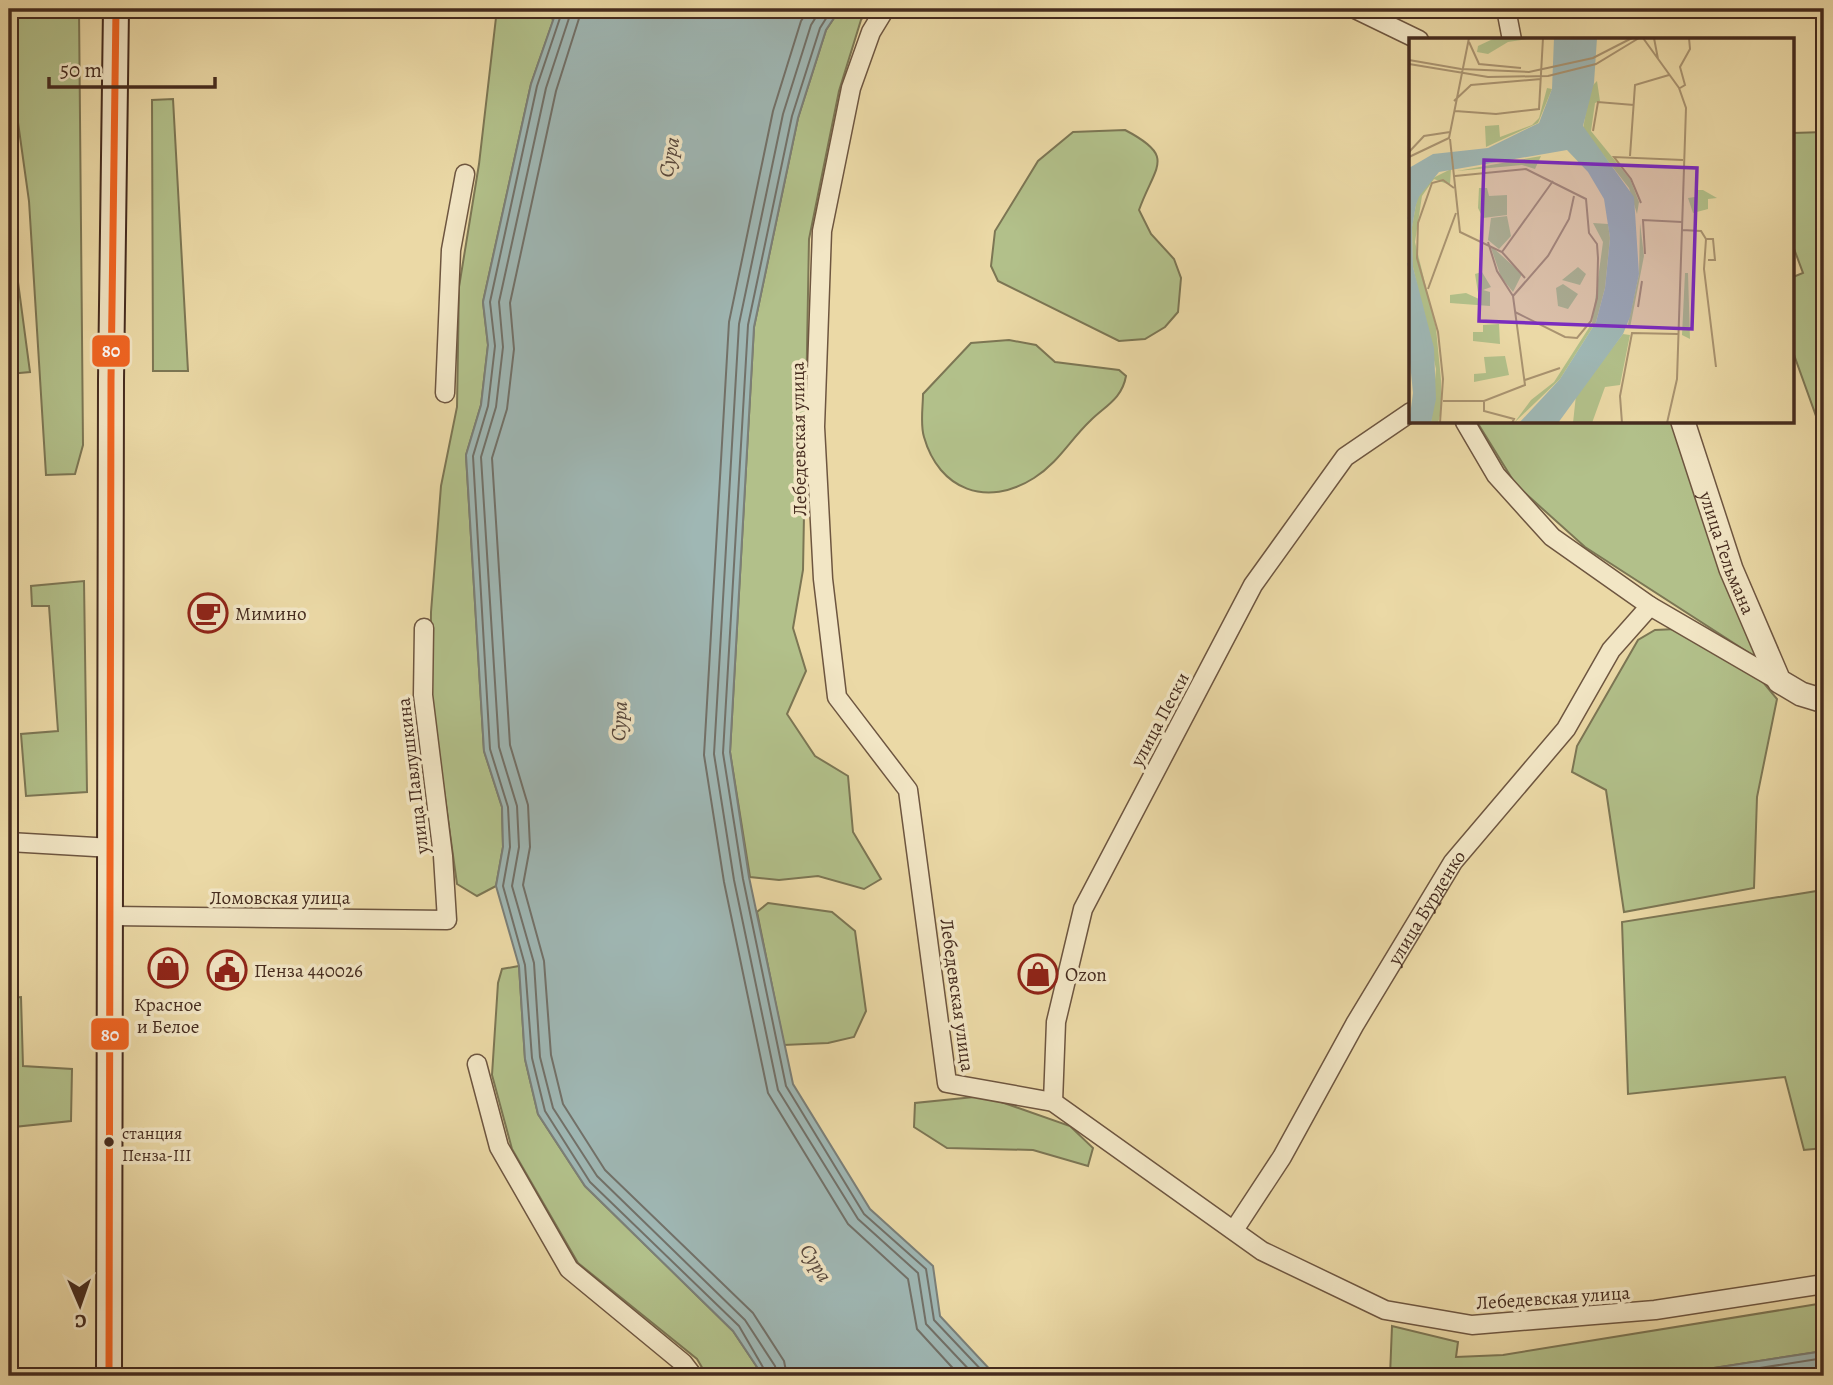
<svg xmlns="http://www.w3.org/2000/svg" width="1833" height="1385" font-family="Alegreya,serif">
  <rect width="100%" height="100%" fill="#ebd9a6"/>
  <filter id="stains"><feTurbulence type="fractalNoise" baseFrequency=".00286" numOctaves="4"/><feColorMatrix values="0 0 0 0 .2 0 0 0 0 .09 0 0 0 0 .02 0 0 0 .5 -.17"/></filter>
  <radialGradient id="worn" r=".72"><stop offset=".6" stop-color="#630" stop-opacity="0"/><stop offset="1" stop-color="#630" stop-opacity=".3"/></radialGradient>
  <g fill="#b2c08a" stroke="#7c7654" stroke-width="2">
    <path d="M9,9h70l4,436 -8,29 -29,1 -17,-274 -20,-143z"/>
    <path d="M497,9h53l3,12 -22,63 -48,218 5,43 -7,60 -15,50 18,296 18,56 1,40 -7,39 -19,10 -20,-12 -27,-193 1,-79 10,-126 16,-79 2,-120 20,-123z"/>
    <path d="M840,9h28l-7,11 -22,71 -30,148 -6,331 -10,58 13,43 -19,43 28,42 33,20 5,56 28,47 -17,10 -46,-13 -39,4 -29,-3 -20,-125 24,-425 44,-209 28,-88z"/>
    <path d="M173,99l15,272h-35l-1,-271z"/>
    <path d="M1125,130c52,27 30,35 14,80l12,24 23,25 7,19 -3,34 -13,15 -20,12 -26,2 -121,-60 -7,-15 4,-35 43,-70 35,-29z"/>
    <path d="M1824,132v293l-4,2 -27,-75v-75l10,-4 -10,-27v-113z"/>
    <path d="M9,246l5,6 16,120 -21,2z"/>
    <path d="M1009,340l27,5 19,17 64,8 7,6c-4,23 -21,30 -36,45 -20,19 -32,42 -56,57 -47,30 -95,12 -110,-41 -4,-13 -1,-30 -1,-43l48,-51z"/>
    <path d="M1477,422h197l86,238 -175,-113 -69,-62z"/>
    <path d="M84,581l3,211 -61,4 -5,-62 37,-3 -9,-125h-17l-1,-20z"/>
    <path d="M1676,629l87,53 14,17 -20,98 -3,91 -130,24 -18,-122 -34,-18 5,-26 61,-106 17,-10z"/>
    <path d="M1823,890l1,258 -20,2 -19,-73 -157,17 -6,-172z"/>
    <path d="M768,903l64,9 23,19 11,80 -12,26 -26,6 -44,2 -27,-133z"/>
    <path d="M519,966l6,93 13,55 47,72 148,145 30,45h-56l-10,-17 -119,-96 -66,-114 -20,-74 6,-92 4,-14z"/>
    <path d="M21,997l2,69 49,3 -1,52 -57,6 -1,61 -4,1v-191z"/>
    <path d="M984,1096l86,30 23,22 -5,18 -55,-16 -86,-2 -33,-21 1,-24z"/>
    <path d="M1824,1303v48l-123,19 -97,6h-214l2,-50 66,16 -2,15 47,-2z"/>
  </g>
  <g fill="#9fb7b4" stroke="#7b7f78" stroke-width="2">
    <path d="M557,9h283l-14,21 -28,88 -44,209 -24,425 19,125 44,207 77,125 63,57 7,50 56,60h-233l-30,-45 -148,-145 -47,-72 -13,-55 -6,-93 -23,-80 7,-39 -1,-40 -18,-56 -18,-296 15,-50 7,-60 -5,-43 48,-218z"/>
    <path d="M1824,1351v25h-220l97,-6z"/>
  </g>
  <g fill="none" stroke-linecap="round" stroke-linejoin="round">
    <g stroke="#727169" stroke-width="2">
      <path d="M563,9l-26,77 -47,216 5,44 -7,60 -15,50 17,293 18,58 2,40 -7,39 22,79 7,93 13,53 45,71 149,144 29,50"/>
      <path d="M572,9l-26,79 -47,214 4,45 -7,60 -15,50 18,290 18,59 2,41 -7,39 22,77 6,94 13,51 44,68 148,144 30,46 2,10"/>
      <path d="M582,9l-26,82 -46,212 4,46 -7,60 -15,49 18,287 18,60 2,42 -7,38 21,76 7,94 12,49 42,66 148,143 31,48 3,15"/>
      <path d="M809,9l-8,12 -28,90 -44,211 -25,433 20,127 44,211 80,131 60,55 9,50 43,47"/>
      <path d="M821,9l-10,16 -28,89 -44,210 -25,430 20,126 44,210 80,129 60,54 8,51 49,52"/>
      <path d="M832,9l-12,19 -28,88 -44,209 -25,428 20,126 43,207 78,128 62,55 8,51 53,56"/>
      <path d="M1709,1376l115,-18"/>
    </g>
    <g stroke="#6e5640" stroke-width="21">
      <g id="minor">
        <path d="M885,9l-14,23 -20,56 -29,143 -7,196 8,152 14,118 71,93 39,293 106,19 209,149 123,59 87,15 183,-15 169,-26"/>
        <path d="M1355,9l64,31"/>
        <path d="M1506,9l6,31"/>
        <path d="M445,393l6,-143 14,-76"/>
        <path d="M1465,422l31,53 56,62 98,69 129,75"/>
        <path d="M9,842l103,6"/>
        <path d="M112,916l335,4 -4,-64 -20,-161 1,-67"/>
        <path d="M477,1064l22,83 70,122 114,94 10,13"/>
        <path d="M1053,1102l3,-80 27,-113 170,-324 92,-128 66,-45"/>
        <path id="s1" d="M1234,1230l48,-73 73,-133 98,-162 113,-133 45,-79 39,-44"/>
      </g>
    </g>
    <g stroke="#6e5640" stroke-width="26">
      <g id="tertiary">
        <path id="s2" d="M1683,422l48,147 48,112 22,13 23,7"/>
      </g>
    </g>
    <g stroke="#452b1e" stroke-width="28">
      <path id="secondary" d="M109,1376l2,-996 5,-371"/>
    </g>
    <use href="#minor" stroke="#f2e6c5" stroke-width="18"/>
    <use href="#tertiary" stroke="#f2e6c5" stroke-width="23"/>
    <use href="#secondary" stroke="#f2e6c5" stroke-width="24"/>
    <g stroke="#f2e6c5" stroke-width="12">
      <path id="bus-1" d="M109,1376l2,-996 5,-371"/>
    </g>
    <use href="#bus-1" stroke="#f26522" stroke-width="7"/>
  </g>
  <defs>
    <g id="cafe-ring" transform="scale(2.0125)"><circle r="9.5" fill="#f2e6c5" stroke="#8f2418" stroke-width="1.5"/><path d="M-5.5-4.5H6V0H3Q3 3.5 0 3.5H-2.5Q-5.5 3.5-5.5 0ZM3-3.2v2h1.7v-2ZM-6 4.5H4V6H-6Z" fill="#8f2418"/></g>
    <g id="shop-ring" transform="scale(2.0125)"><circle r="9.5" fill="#f2e6c5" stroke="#8f2418" stroke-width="1.5"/><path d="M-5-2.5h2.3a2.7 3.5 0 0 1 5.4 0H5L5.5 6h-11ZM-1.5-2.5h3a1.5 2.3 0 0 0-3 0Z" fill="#8f2418"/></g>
    <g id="civic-ring" transform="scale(2.0125)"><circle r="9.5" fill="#f2e6c5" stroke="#8f2418" stroke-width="1.5"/><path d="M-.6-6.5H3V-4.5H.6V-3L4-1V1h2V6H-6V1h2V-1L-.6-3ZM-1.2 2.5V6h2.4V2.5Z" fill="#8f2418"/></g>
  </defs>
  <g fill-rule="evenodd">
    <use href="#cafe-ring" x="208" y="613"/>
    <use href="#shop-ring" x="168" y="968"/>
    <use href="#civic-ring" x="227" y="970"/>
    <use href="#shop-ring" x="1038" y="974"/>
  </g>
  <circle fill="#452b1e" stroke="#f2e6c5" stroke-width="2.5" cx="109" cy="1142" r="6"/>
  <g text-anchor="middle" stroke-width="7" stroke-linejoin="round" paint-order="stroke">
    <g font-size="17" fill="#452b1e" stroke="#f2e6c5" text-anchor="start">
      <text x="122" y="1139">станция<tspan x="122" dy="22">Пенза-III</tspan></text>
    </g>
    <g font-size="19" fill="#452b1e" stroke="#f2e6c5">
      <text transform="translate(798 439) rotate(-91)" y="7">Лебедевская улица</text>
      <text dy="7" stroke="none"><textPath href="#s2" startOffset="138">улица Тельмана</textPath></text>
      <text transform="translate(1159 719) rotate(-62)" y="7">улица Пески</text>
      <text transform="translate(412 776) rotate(-97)" y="7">улица Павлушкина</text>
      <text x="280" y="904">Ломовская улица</text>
      <text dy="7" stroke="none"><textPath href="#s1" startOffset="376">улица Бурденко</textPath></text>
      <text transform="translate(958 995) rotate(82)" y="7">Лебедевская улица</text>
      <text transform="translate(1553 1297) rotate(-4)" y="7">Лебедевская улица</text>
    </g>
    <g font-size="19" fill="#452b1e" stroke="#f2e6c5" text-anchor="start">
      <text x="235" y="620">Мимино</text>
      <text x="254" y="977">Пенза 440026</text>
      <text x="1065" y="981">Ozon</text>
      <text x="168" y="1011" text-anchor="middle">Красное<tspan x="168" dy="22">и Белое</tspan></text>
    </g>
    <g font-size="21" font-style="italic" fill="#57473c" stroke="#f2e6c5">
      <text transform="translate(669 157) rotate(-80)" y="7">Сура</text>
      <text transform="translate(619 721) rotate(-87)" y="7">Сура</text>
      <text transform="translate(816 1263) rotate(58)" y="7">Сура</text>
    </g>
  </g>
  <g transform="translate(1409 38)">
    <rect width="385" height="385" fill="#ebd9a6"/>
    <path d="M86,0h39l-26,4 -20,12 -11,-2 1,-6zM188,43l3,20 -5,2 -4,28 39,48 9,23 -2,12 -8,-26 -46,-59 7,-41zM138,50l5,1 -14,34 -52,24 -1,-21 14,-1 1,12 32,-12 7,-7zM132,118l-6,13 -13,-4 -65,6zM42,131l-1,16 -16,-6 -12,17 -7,46 21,86 5,52v32l-3,11h-7l5,-54 -23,-102 -1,-40 5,-28 12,-19zM70,150h8l2,8 18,-1v20l-24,3 -5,-10zM286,152h8l14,8 -9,1v10l-15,4 -5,-15 7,-1zM98,178l4,20 -12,13 -11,-9 3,-22zM184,185l15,1 2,14 -5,50 -9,34 -36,57 -46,44 17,-23 23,-18 38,-59 11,-81zM231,185l4,33 -14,72 -2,-4 11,-50zM81,207l32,29 -9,18 -12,-15zM169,229l8,7 -6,11 -18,-5zM73,234l9,15 -8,3 7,2v14l-40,-3v-8l16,-2 13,6 -4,-25zM276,235h3l2,66 -8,-4zM154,246l15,10 -10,15 -10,-3 -2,-18zM90,286l1,20 -27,-3v-9h10v-7zM214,296l7,1 -10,50 -15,2 -13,36h-19l3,-28zM96,318l4,19 -35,7v-8l12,-1 -2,-16z" fill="#b2c08a"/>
    <path d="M145,0h43l-3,45 -11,43 51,71 5,77 -9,43 -7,17 -65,89h-39l41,-44 36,-57 9,-34 5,-50 -6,-39 -16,-27 -21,-22 -128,22 -22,27 -5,29 1,39 21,81 2,51 -5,24h-22l4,-30 -4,-40v-185l24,-14 55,-6 51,-25 13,-34z" fill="#9fb7b4"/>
    <path fill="none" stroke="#9fb7b4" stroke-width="3.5" d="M0,181l16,-44 13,-15 18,-6 36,1 40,-8 19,-13 17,-28 7,-68M0,225l19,97 -1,63"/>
    <path fill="none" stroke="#a99370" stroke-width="2" d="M234,0l36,50 7,20 -9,271 -10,44M245,0l4,21M60,4l10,22 42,4M0,22l52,9 68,3 64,-14 39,-20M0,26l79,13 60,-1 48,-12 43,-26M271,50l5,-3 -5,-18 10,-18 -1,-11M45,63l17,-16 70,-6M46,73l41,3 43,-5 4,-71M184,93l5,-29 36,3M41,101l10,93 42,20 23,26M0,114l15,-16 26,-4M221,118l5,-71 34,-10M0,119l40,-19 20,-100M46,138l71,-7 60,30 3,34 8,11 1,14 -1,40 -6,23 -14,17 -12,-1 -50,-25M232,165l-10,-24 -17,-22 69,3M273,192l19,1 5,8h7l2,21h-7M297,201l-2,30 12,98M93,214l51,-71M236,216l-2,-34 39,2M19,251l28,-76M104,258l35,-40 21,-37 5,-23M229,269l4,-26M116,342l35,-12M34,363h41l41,-16 -12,-89 -16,-25 -9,-29M75,363v10l30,8 -2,4M31,385l3,-44 -5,-47 -21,-74 1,-35 14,-40 11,-3 11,8M213,385l-2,-27 12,-63 46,1"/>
    <path fill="#7b2cbf" fill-opacity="0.15" stroke="#7b2cbf" stroke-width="3.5" d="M75,122l213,8 -5,161 -213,-8z"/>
    <rect width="385" height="385" fill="none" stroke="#452b1e" stroke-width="3.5"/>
  </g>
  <g stroke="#f2e6c5" stroke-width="2.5">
    <rect x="91" y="334" width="40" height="34" rx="7" fill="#f26522"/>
    <rect x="90" y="1017" width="40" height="34" rx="7" fill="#f26522"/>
  </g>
  <g font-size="19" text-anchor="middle" font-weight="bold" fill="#fff">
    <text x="111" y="357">80</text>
    <text x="110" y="1041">80</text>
  </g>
  <rect width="1833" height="1385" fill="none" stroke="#ebd9a6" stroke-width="35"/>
  <rect x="10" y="10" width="1812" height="1364" fill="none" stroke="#452b1e" stroke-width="3.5"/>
  <rect x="18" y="18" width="1798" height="1350" fill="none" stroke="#452b1e" stroke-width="2"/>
  <g transform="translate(80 1305) rotate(178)" stroke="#f2e6c5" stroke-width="5" paint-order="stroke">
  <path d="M0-5L12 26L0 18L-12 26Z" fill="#452b1e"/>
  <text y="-10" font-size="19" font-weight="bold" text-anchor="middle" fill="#452b1e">С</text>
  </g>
  <path d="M49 77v10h166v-10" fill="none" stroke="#452b1e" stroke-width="3.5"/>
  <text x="60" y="77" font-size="21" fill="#452b1e" stroke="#f2e6c5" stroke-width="5" paint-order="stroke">50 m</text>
  <rect width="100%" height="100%" filter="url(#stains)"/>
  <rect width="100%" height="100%" fill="url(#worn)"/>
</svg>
